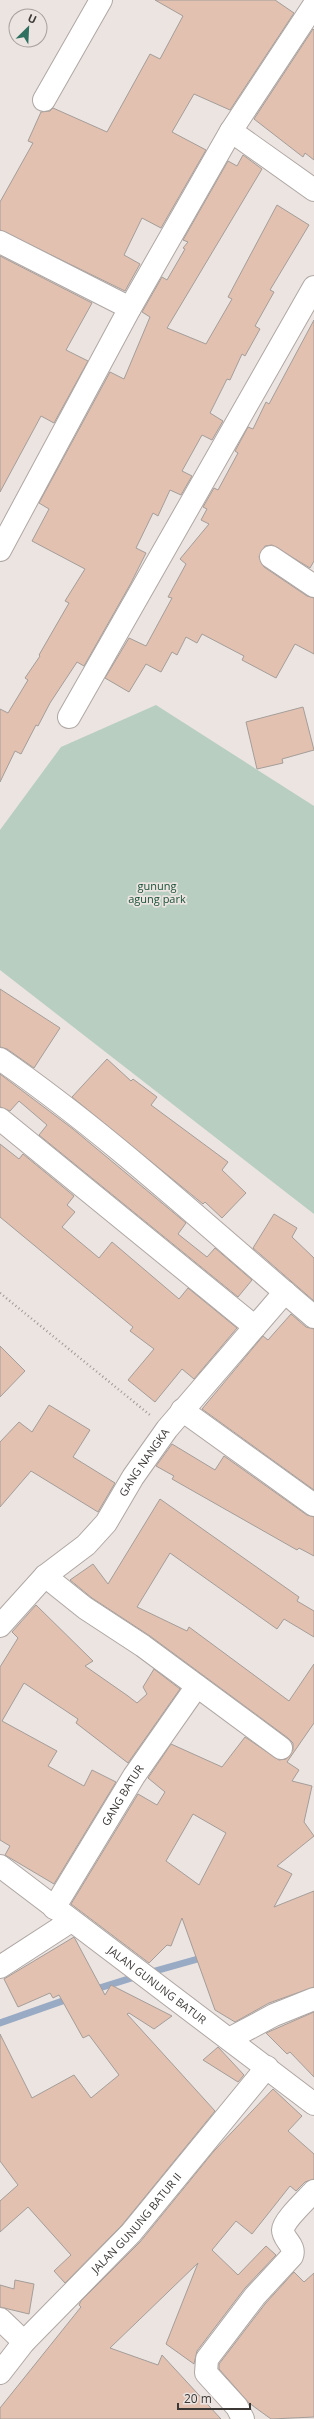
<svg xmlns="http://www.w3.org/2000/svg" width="314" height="2419" font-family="'Open Sans',sans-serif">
  <rect width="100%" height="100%" fill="#ece4e0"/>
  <path fill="#b7cec1" d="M156,705l158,101v408l-314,-244v-140l61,-83z"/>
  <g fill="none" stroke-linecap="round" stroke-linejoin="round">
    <g stroke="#99aac5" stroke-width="7">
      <path d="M148,1973l57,-16"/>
      <path d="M93,1990l45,-14"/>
      <path d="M0,2023l71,-25"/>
    </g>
  </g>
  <g fill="#e2c1b1" stroke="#a49d99" fill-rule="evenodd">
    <path d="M155,0h120l19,13 -64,97 -36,-16 -22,38 34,18 -45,78 -19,-10 -18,37 16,9 -15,27 -125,-61v-28l33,-59 -5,-2 13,-29 9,-1 3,-3 54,24 43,-78 10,5 23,-43z"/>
    <path d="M313,29l1,1v130l-9,-7 -2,4 -49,-38z"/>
    <path d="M243,155l19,14 -95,159 39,16 26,-45 -4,-2 49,-92 32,20 -39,65 4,2 -19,34 5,3 -15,27 -3,-2 -12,26 -3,-1 -17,34 13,8 -11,19 -10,-5 -20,36 10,5 -11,19 -11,-5 -12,26 -5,-3 -17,35 10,5 -15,30 -47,83 -7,-4 -27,41 -12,23 -2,-1 -15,29 -6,-3 -15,31v-73l8,4 20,-33 -3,-2 15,-22 -1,-1 30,-52 -4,-2 20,-32 -53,-28 17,-32 -10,-6 71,-131 14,7 26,-62 -8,-5 20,-35 5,3 18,-31 -2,-1 5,-6 -5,-2 45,-79 9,5z"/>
    <path d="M0,256l92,47 -26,47 22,11 -34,62 -13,-7 -41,76z"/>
    <path d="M314,320v241l-4,7 -38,-23 -7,1 -6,11 5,10 43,29 7,2v56l-19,-10 -19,34 -34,-18 2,-4 -42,-22 -5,9 -11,-6 -9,18 -5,-3 -11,20 -15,-8 -17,28 -24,-14 24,-40 17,8 26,-48 -4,-1 18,-33 -6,-5 29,-35 -8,-4 6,-11 -4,-2 11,-19 4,2 20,-37 -3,-2 13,-24 5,2 13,-27 3,2z"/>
    <path d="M303,707l11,43 -32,9 1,4 -26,6 -11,-47z"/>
    <path d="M0,989l60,39 -26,40 -27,-19 -7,-2z"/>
    <path d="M107,1059l24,22 2,-2 24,18 -6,8 77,57 -6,8 24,23 -24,25 -17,-16 -2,2 -131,-107z"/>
    <path d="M0,1074l73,55 113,94 -8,11 29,23 8,-9 37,32 -14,17 -199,-162 8,-10 -28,-24 -9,10 -10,-4z"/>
    <path d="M0,1144l19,15 4,-5 51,42 -7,9 8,7 -13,15 37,31 13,-16 67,57 9,-11 49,40 -43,51 -12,-10 -27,33 -27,-22 26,-31 -24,-18 3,-4 -133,-110z"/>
    <path d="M274,1214l23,14 -5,9 22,21v43l-61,-53z"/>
    <path d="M291,1314l15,13 8,2v161l-112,-81 61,-73 5,4z"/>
    <path d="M0,1346l25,25 -25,26z"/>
    <path d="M49,1405l41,25 -17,27 42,26 -17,29 -67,-41 -31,36v-65l19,-20 13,10z"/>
    <path d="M172,1444l43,26 9,-14 83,59 7,2v39l-15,-8 -2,2 -125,-71 2,-3 -18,-10z"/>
    <path d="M160,1499l139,98 -2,4 17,10v26l-30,-18 -7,10 -107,-76 -33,54 50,24 2,-4 100,74 25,-37v59l-27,39 12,8 -7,11 20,5 -8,36 10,14 -37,30 15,8 -18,33 40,-16v96l-45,16 -34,19 -20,-12 -33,-92 -11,28 -4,-1 -18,18 -78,-59 67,-110 19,11 8,-13 -17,-14 23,-34 51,23 23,-30 34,23 7,-1 7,-9v-7l-5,-5 -138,-102 -58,-38 -22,-18 23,-16 15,20zM193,1814l33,19 -27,52 -33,-24z"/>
    <path d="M36,1605l57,56 -8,5 43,30 9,7 10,-9 -4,-7 11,-18 26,20 -52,74 -52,-40 2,-4 -54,-36 -22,38 55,30 -9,15 36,20 8,-16 24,12 -62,102 -49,-29 5,-9 -10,-6v-173l18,-29 -6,-6z"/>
    <path d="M74,1937l31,58 6,-10 61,31 -18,13 -25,-16 -2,1 88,97 -93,114 -57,58 -11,-12 17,-16 -43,-48 -28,25v-31l18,-16 -18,-24v-127l32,64 42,-23 17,23 28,-23 -30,-40 -6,3 -24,-43 -6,3 -3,-5 -32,14 -14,-28z"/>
    <path d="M314,2012v65l-24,-25 -3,2 -21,-21z"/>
    <path d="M218,2047l26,28 -6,7 -35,-22z"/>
    <path d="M273,2089l29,27 -14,15 26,23v25l-9,3 -9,9 -6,-5 -38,48 -16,-13 -24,29 26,25 28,-29 10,9 -31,33 -48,63 -3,13 -28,-20 32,-81 -88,85 48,17 4,-10 59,64h-221v-11l81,-101 -2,-2 2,-4 59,-59 74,-91z"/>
    <path d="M294,2272l10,10 10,-9v144l-43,2 -22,-16 -30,-34v-5l46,-60z"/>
    <path d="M15,2280l19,4 -5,30 -29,-7v-22l14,4z"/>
  </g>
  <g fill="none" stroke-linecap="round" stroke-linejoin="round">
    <g stroke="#afa7a4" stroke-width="24">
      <g id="minor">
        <path d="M44,100l57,-100"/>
        <path d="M231,131l83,59"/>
        <path d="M0,242l130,66"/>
        <path d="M0,550l130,-242 101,-177 83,-126"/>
        <path d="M271,557l43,29"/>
        <path d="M69,717l245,-430"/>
        <path d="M0,1059c110,76 212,172 314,258"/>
        <path d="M0,1119l255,208"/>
        <path d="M182,1410l132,95"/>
        <path d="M45,1576l40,32 58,38 138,102"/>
        <path id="s1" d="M0,1626l45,-50 41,-31 20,-22 27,-46 34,-48 118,-137"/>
        <path id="s2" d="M0,1866l314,238"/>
        <path id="s3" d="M54,1908l80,-132 63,-90"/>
        <path d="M0,1967l71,-46"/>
        <path d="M229,2039l45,-24 40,-16"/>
        <path d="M0,2319l24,23"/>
        <path id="s4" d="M0,2373l24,-31 107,-109 136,-166"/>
        <path d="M243,2419l-6,-12 -31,-34 1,-14 48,-63 37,-40c4,-11 -9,-16 -9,-26 -1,-8 25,-32 31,-39"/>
      </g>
    </g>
    <path stroke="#9f9996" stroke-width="2.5" stroke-dasharray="1 3" stroke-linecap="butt" d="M0,1293l150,122"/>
    <use href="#minor" stroke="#fff" stroke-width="22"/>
  </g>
  <g text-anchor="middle" stroke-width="3.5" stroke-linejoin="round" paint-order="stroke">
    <g font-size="11" fill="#175138" stroke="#ece4e0">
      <text x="157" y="890">gunung<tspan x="157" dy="13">agung park</tspan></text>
    </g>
    <g font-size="11" fill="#3b3836" stroke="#ece4e0">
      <text dy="4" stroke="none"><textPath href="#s1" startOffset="220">GANG NANGKA</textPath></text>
      <text dy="4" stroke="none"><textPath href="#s3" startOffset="132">GANG BATUR</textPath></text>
      <text dy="4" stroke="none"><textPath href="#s2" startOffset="197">JALAN GUNUNG BATUR</textPath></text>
      <text dy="4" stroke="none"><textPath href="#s4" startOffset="203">JALAN GUNUNG BATUR II</textPath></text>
    </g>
  </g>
  <g transform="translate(28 28) rotate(24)"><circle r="19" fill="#ece4e0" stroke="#a59f9c"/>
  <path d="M0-3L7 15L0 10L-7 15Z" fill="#2f7161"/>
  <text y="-6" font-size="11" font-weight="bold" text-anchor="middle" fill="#3b3836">U</text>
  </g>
  <path d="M178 2403v6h72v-6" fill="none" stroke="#3b3836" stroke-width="2"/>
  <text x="184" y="2403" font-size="12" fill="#3b3836" stroke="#ece4e0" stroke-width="3" paint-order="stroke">20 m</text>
</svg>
